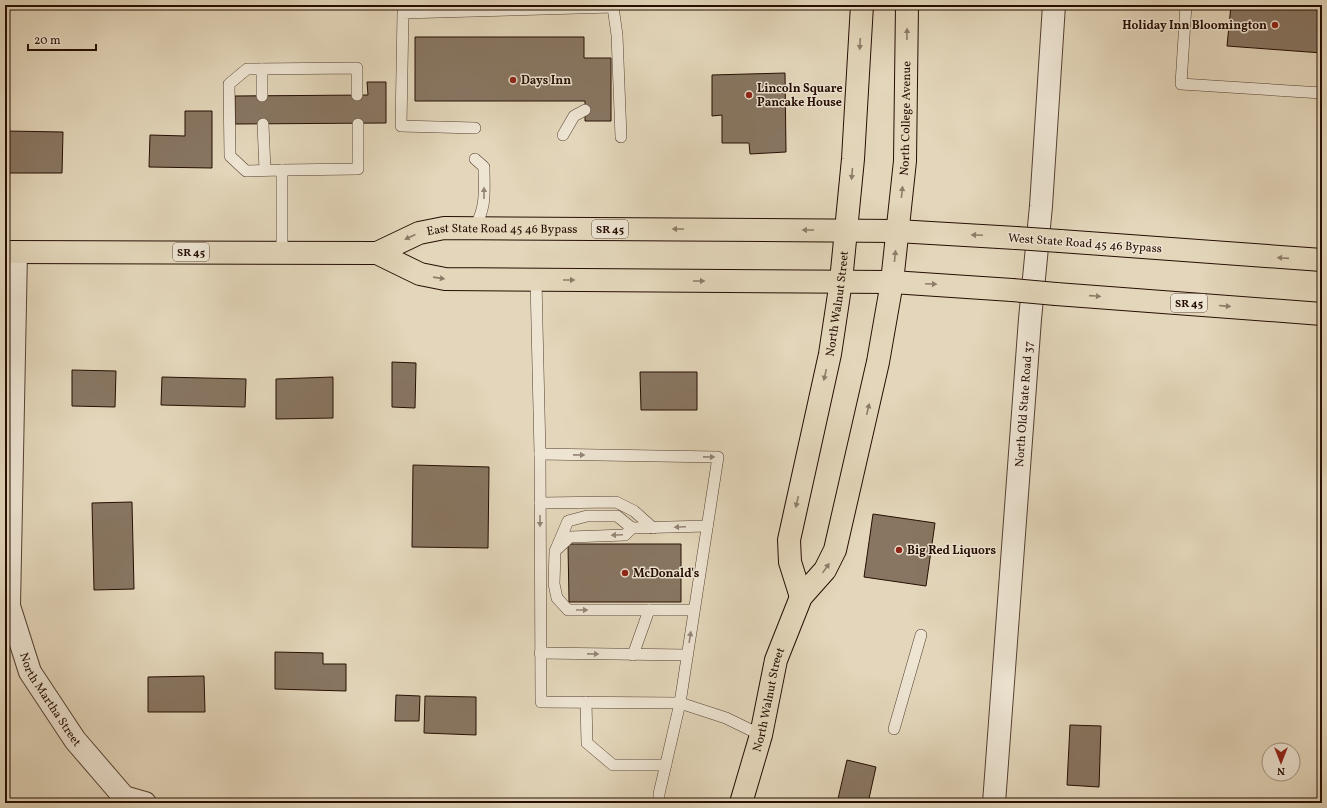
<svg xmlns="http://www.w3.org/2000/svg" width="1327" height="808" font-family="Vollkorn,serif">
  <rect width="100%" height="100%" fill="#e3d6ba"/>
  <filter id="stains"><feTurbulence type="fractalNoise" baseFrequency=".005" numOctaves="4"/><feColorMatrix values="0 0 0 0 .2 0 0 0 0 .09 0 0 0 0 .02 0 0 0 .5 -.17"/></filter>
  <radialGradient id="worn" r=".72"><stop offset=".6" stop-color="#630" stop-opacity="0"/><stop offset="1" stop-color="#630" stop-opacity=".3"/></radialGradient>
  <g fill="#887662" stroke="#260e03">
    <path d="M1231,5h91v48l-95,-7z"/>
    <path d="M415,37h169v21h27v63h-26v-20h-170z"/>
    <path d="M785,73l1,79 -36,2 -1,-11h-27v-28l-10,1v-41z"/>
    <path d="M367,82h19v41l-151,1v-28l133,-1z"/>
    <path d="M185,111h27v57l-63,-1 1,-32 35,1z"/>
    <path d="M5,131l58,1 -1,41h-57z"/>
    <path d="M392,362l24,1 -1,45 -23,-1z"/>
    <path d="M72,370l44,1 -1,36 -43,-1z"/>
    <path d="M640,372h57v38h-56z"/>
    <path d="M162,377l84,2 -1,28 -84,-2z"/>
    <path d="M333,377v41l-57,1v-40z"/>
    <path d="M413,465l76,2 -1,81 -76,-1z"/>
    <path d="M132,502l2,87 -40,1 -2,-87z"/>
    <path d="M873,514l62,9 -9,63 -62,-9z"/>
    <path d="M568,544h113v58h-112z"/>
    <path d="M275,652l48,1v11h23v27l-71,-2z"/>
    <path d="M204,676l1,36h-57v-35z"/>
    <path d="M396,695l24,1 -1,25h-24z"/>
    <path d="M425,696l51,1v38l-52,-2z"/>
    <path d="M1070,725l31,1 -2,61 -32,-2z"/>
    <path d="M847,760l29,7 -8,36h-31z"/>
  </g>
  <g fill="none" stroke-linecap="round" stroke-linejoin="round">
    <g stroke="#554031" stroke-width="12">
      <g id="lane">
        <path d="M1186,5l-5,79 141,9"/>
        <path d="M262,69v27"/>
        <path d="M263,124l2,46"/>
        <path d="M475,128l-74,-2 2,-113 210,-6 4,28 4,102"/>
        <path d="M563,135l11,-19 11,-6"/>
        <path d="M282,170l76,-1v-45"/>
        <path d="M474,228c13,-21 10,-37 10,-61l-9,-8"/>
        <path d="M282,253v-83l-36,1 -16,-15 -1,-72 18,-15 110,-1v27"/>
        <path d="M536,280l4,174 1,248 139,1 46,15 35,17"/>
        <path d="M540,454l178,3 -38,246 -21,91v9"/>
        <path d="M540,503l76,-1 18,9 19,17"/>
        <path d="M556,549l12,-28 19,-5h30l15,12"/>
        <path d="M694,610h-126l-11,-12 -3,-14 1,-33 15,-14 55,-2 7,-7 75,-2"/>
        <path d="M540,653l147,2"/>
        <path d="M633,655l16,-45"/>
        <path d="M586,702l1,41 26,22h53"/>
        <path d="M894,729l27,-94"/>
      </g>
    </g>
    <g stroke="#554031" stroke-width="24">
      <g id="street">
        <path id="s1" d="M16,252l-7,354 21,66 45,68 49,57 21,6"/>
        <path id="s2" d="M994,803l36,-484 11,-113 13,-201"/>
      </g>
    </g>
    <g stroke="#260e03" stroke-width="24">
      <g id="primary">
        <path id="s3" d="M801,597l-11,-35 -1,-22 41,-186 11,-73 12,-122 9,-154"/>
        <path id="s4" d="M741,803l20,-68 15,-75 25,-63 24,-27 10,-20 43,-188 14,-80 13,-121 2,-156"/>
      </g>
    </g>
    <g stroke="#260e03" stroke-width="24">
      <g id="highway">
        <path d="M1060,241l262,19"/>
        <path id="s5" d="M5,252l372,1 42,-20 25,-5 453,3 119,7"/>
        <path d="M377,253l43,21 25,5 447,3 120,8"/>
        <path d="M1056,294l266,20"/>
      </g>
    </g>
    <use href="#lane" stroke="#ede4d2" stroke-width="11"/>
    <use href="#street" stroke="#ede4d2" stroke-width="22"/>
    <use href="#primary" stroke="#e3d6ba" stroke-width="22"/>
    <use href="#highway" stroke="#e3d6ba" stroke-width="22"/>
    <g stroke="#260e03" stroke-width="24" stroke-linecap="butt">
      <g id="highway-bridge">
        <path d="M1016,238l44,3"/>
        <path d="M1012,290l44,4"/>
      </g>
    </g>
    <use href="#highway-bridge" stroke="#e3d6ba" stroke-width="22"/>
  </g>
  <defs><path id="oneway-solid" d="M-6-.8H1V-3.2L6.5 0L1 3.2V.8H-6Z"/></defs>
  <g fill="#8e7c68">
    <use href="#oneway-solid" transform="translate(907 34) rotate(-89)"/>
    <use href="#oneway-solid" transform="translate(860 44) rotate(93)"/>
    <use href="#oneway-solid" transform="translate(852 174) rotate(95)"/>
    <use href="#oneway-solid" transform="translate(902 192) rotate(-84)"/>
    <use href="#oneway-solid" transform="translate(678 229) rotate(-180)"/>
    <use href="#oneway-solid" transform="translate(808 230) rotate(-180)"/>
    <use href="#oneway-solid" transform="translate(977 235) rotate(-177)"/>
    <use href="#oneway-solid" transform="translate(410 237) rotate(155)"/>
    <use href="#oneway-solid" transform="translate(895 256) rotate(-84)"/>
    <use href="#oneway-solid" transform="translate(1283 258) rotate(-176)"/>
    <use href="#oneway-solid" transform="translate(439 278) rotate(8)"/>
    <use href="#oneway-solid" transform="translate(569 280)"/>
    <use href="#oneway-solid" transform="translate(699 281)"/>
    <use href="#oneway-solid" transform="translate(931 284) rotate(3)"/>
    <use href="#oneway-solid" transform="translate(1095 296) rotate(4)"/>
    <use href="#oneway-solid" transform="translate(1225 306) rotate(5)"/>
    <use href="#oneway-solid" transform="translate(825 375) rotate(103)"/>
    <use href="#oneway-solid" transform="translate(868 409) rotate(-77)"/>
    <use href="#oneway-solid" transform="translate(797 502) rotate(103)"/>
    <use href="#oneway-solid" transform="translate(826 568) rotate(-55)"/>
  </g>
  <g fill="#938475">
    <use href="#oneway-solid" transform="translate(484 193) rotate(-90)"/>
    <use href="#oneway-solid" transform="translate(579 455) rotate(1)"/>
    <use href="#oneway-solid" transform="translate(709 457) rotate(1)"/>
    <use href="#oneway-solid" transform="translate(540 521) rotate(90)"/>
    <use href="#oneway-solid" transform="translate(680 527) rotate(178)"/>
    <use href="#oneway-solid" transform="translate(617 535) rotate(178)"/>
    <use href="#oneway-solid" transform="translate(582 610)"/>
    <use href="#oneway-solid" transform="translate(690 637) rotate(-81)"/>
    <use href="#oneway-solid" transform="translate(593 654) rotate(1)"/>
  </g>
  <g fill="#8f2418" stroke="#ede4d2" stroke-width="1.5">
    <circle cx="1275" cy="25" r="4"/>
    <circle cx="513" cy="80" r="4"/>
    <circle cx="749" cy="95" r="4"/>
    <circle cx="899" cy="550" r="4"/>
    <circle cx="625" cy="573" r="4"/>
  </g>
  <g text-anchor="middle" stroke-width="3" stroke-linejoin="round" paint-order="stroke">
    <g fill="#ede4d2" stroke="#624e41" stroke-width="1">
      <rect x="592" y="220" width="36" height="18" rx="3"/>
      <rect x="173" y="243" width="36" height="18" rx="3"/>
      <rect x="1171" y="294" width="36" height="18" rx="3"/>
    </g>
    <g font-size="11" font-weight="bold" fill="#260e03">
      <text x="610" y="233">SR 45</text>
      <text x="191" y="256">SR 45</text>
      <text x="1189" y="307">SR 45</text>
    </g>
    <g font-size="12" font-weight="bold" fill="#260e03" stroke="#ede4d2" text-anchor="start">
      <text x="1267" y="29" text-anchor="end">Holiday Inn Bloomington</text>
      <text x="521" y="84">Days Inn</text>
      <text x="757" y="92">Lincoln Square<tspan x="757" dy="14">Pancake House</tspan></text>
      <text x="907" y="554">Big Red Liquors</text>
      <text x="633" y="577">McDonald's</text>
    </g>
    <g font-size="12" fill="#260e03" stroke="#ede4d2">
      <text dy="4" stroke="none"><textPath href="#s4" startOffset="712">North College Avenue</textPath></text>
      <text dy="4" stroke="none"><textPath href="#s5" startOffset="502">East State Road 45 46 Bypass</textPath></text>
      <text transform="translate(1085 243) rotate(4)" y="4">West State Road 45 46 Bypass</text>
      <text dy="4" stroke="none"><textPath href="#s3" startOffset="300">North Walnut Street</textPath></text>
      <text dy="4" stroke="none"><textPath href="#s2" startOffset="400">North Old State Road 37</textPath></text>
      <text dy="4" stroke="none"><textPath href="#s1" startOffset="457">North Martha Street</textPath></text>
      <text dy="4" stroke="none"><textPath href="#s4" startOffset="107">North Walnut Street</textPath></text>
    </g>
  </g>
  <rect width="1327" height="808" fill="none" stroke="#e3d6ba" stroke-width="20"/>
  <rect x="6" y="6" width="1315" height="796" fill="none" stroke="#260e03" stroke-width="2"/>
  <rect x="10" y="10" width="1307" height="788" fill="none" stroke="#260e03"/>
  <g transform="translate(1281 762) rotate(180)"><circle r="19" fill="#ede4d2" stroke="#9d8e7f"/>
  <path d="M0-3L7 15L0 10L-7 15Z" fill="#8f2418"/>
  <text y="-6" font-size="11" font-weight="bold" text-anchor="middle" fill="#260e03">N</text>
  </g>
  <path d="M28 44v6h68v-6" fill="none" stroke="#260e03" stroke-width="2"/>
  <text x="34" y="44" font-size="12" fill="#260e03" stroke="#ede4d2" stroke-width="3" paint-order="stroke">20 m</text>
  <rect width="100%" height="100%" filter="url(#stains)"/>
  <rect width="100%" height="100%" fill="url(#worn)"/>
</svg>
